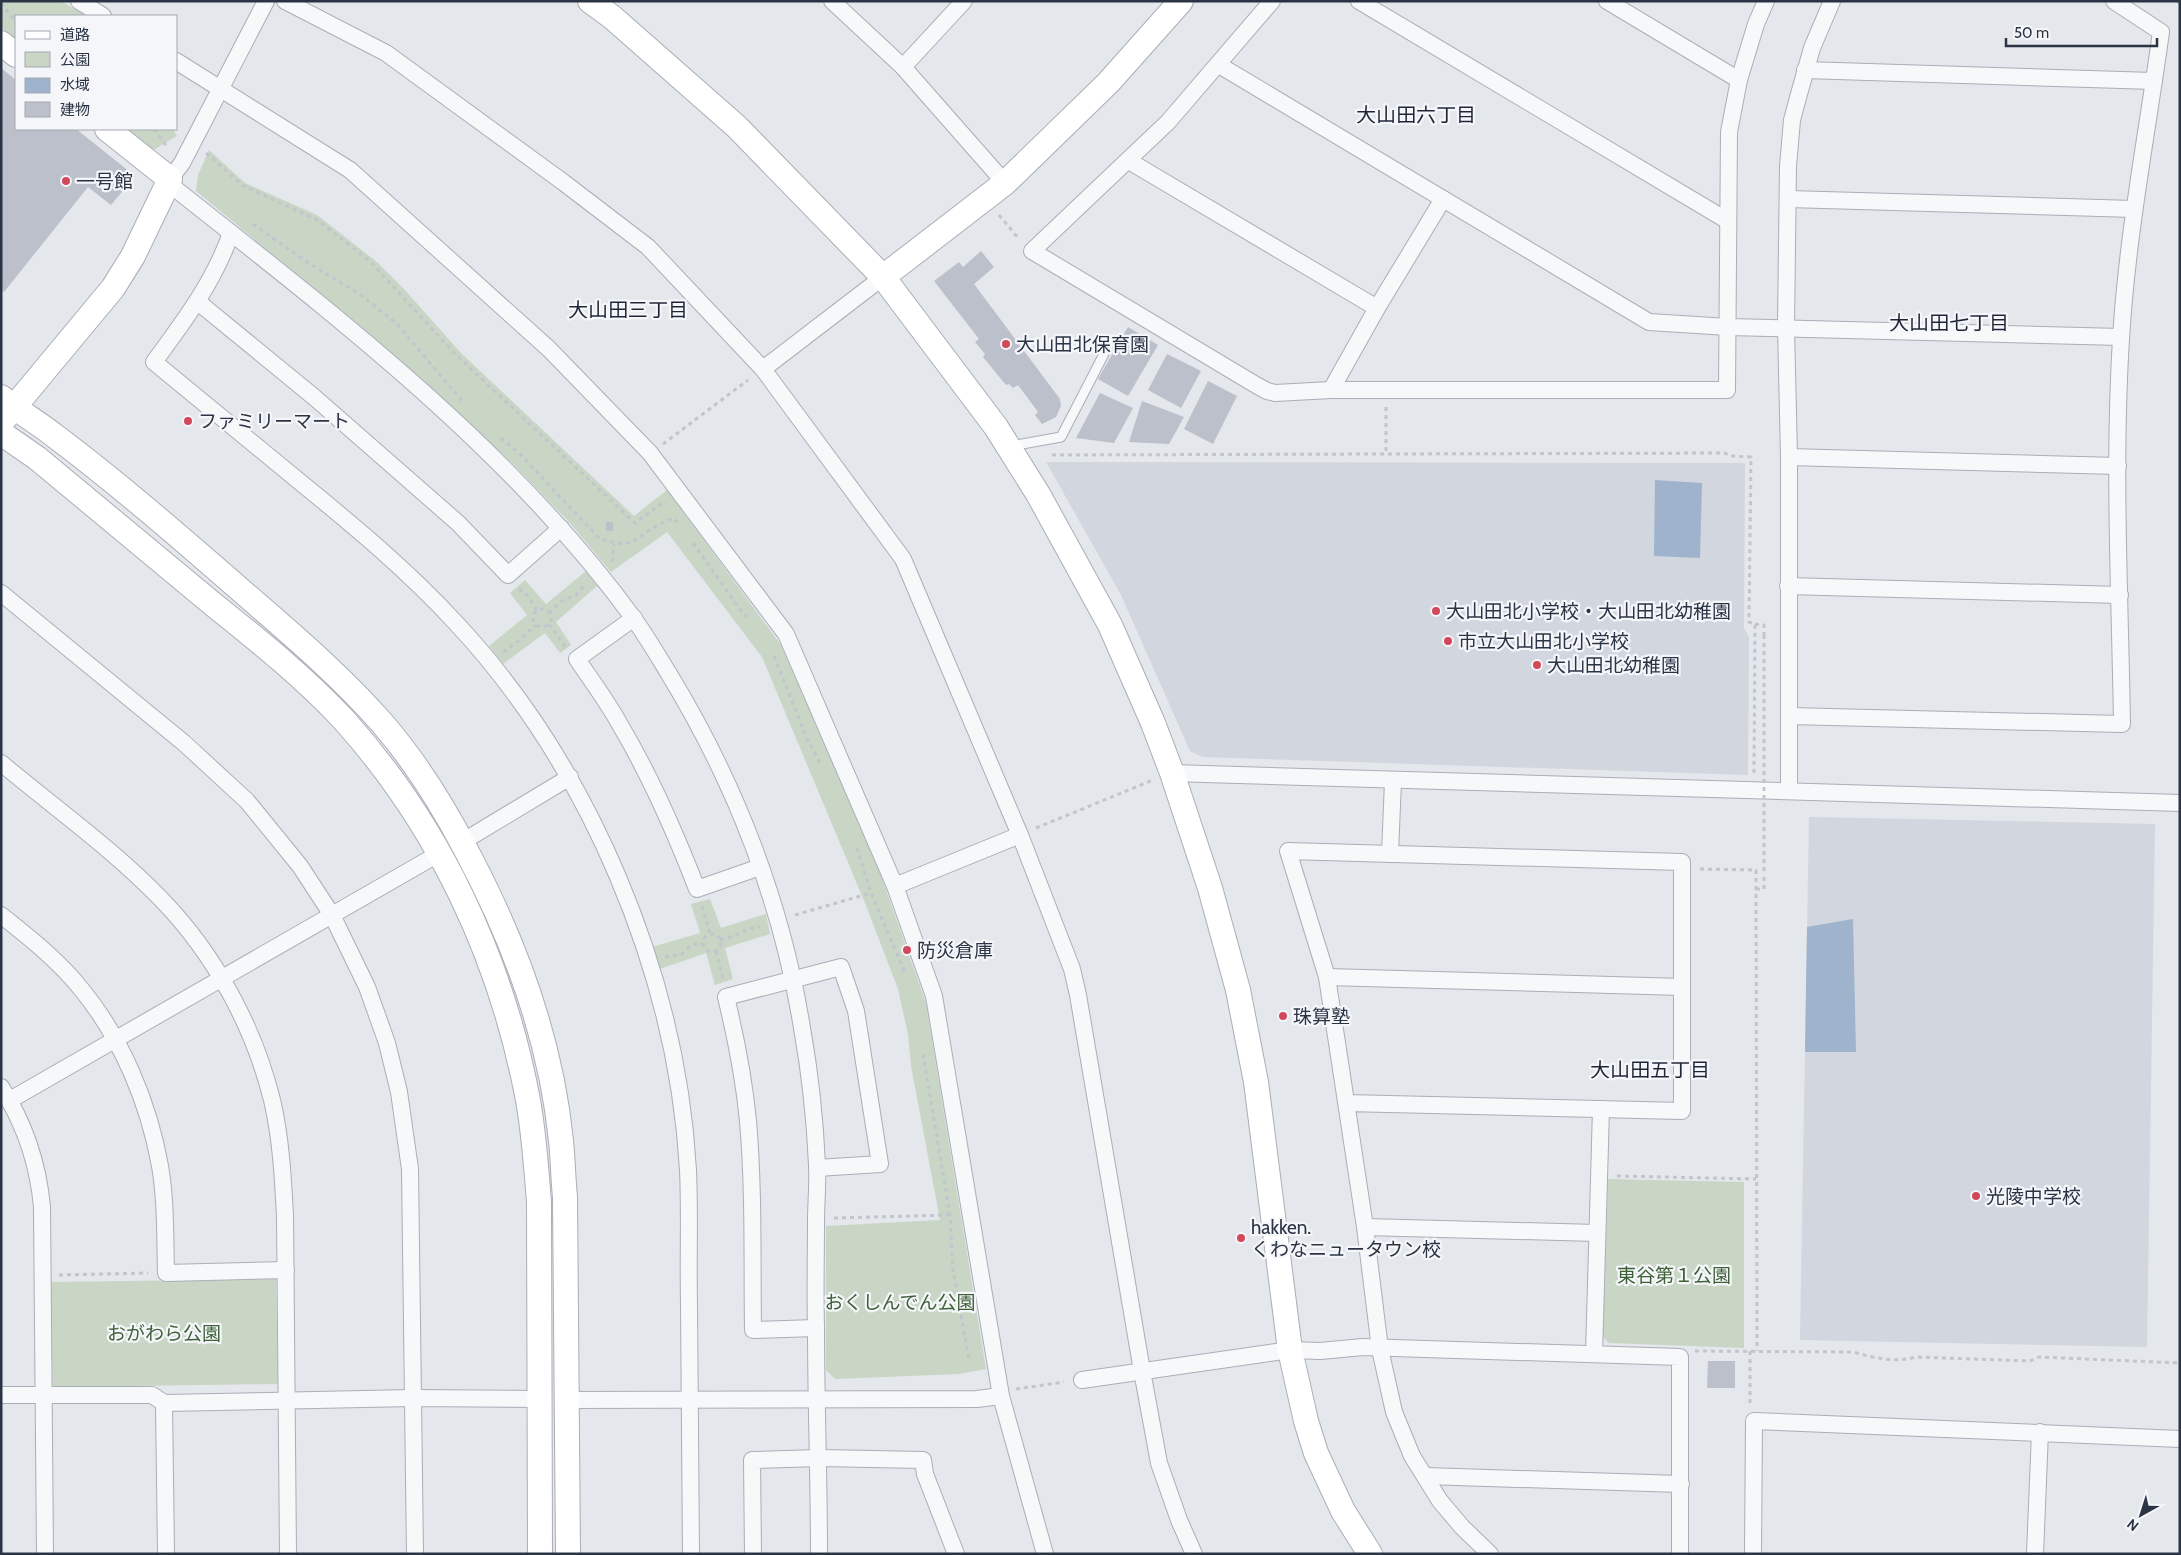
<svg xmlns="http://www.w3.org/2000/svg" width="2181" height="1555" font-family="Cabin,'Noto Sans JP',sans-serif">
  <rect width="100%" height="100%" fill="#e4e7ec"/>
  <g fill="#d2d6de">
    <path d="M1046,462l699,1 -1,165 5,9 -1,138 -546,-18 -12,-6 -69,-156z"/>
    <path d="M1809,817l346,7 -8,523 -347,-7z"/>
  </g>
  <g fill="#c9d6c5">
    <path d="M1,1h60l25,15h-70v24l-15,-13z"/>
    <path d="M122,129h51l4,7 -27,16z"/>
    <path d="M209,150l36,33 72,32 60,47 27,27 56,63 174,164 33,-26 114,155 99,227 12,35 34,96 60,366 -27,5 -124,5 -9,-9v-144l114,-6 -29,-154 -3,-32 -10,-45 -33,-86 -103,-246 -95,-125 -56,40 -41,-49 -57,-59 -121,-111 -196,-162 2,-16z"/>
    <path d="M586,571l11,15 -41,36 15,23 -11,8 -15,-20 -42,31 -14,-18 38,-31 -17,-22 15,-13 21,24z"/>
    <path d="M710,899l11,29 45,-14 4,20 -45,14 8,31 -18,6 -9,-32 -46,16 -8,-22 48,-14 -9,-29z"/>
    <path d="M1608,1179l136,3v166l-135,-5 -6,-6z"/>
    <path d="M276,1279l2,105 -225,3 -3,-105z"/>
  </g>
  <g fill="#9fb4cc">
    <path d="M1655,480l47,3 -2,75 -46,-2z"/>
    <path d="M1853,919l3,133h-51l2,-125z"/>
  </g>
  <g fill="#bbc0ca">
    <path d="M1,68l15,12v49h60l59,47 -24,29 -23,-18 -84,105 -3,-3z"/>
    <path d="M981,251l13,16 -20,17 86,115 1,7 -5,11 -14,7 -7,-9 3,-3 -20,-27 -5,3 -4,-4 -3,1 -23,-28 2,-3 -10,-12 4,-3 -45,-58 25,-19 4,5z"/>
    <path d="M1128,327l30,18 -30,51 -30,-17z"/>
    <path d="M1167,354l34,17 -20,37 -33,-18z"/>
    <path d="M1208,381l29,15 -24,48 -29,-15z"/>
    <path d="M1100,393l33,15 -19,35 -38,-5z"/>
    <path d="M1142,401l42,16 -15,27 -40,-2z"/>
    <rect x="606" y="522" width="7" height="9"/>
    <path d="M1708,1361h27v27h-28z"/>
  </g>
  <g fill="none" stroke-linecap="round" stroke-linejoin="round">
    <g stroke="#a9aeb7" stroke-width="11">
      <path id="lane" d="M1011,446l50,-9 43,-83"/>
    </g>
    <g stroke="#a9aeb7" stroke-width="18">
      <g id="street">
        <path d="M79,1l24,15"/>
        <path d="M285,1l101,52 177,129 85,65 115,122 140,190 117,276 52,134 6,26 64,376 17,92 20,57 15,34"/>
        <path d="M832,1l71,66 102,116"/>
        <path d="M1272,1l-104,121 -136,129 224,134 11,6 8,2 56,-3h396l2,-258 10,-52 17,-56 10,-23"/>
        <path d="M1359,1l369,220"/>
        <path d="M1607,1l132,79"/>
        <path d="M176,61l174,109 199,179 101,104 136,181 109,252 39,110 67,400 44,158"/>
        <path d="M1219,65l430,257 79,5 393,10"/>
        <path d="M903,67l61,-66"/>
        <path d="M1805,70l349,11"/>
        <path d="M1129,161l248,147"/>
        <path d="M170,179l12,-16 84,-162"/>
        <path d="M168,183c164,130 343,266 466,436 13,18 24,37 35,55 66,108 113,229 133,354 8,45 13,92 15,137 1,19 -1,38 -1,57 0,35 -1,70 0,105 0,76 3,151 3,227"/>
        <path d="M1788,199l346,10"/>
        <path d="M231,233c-17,49 -47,88 -77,129 49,40 97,80 146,120 54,44 107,88 155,140 134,143 222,352 233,548 2,44 0,88 1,133 0,83 1,167 2,251"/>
        <path d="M198,302l116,95 144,126 50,52 53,-47"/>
        <path d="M763,369l120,-92"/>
        <path d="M1331,390l46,-82 66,-109"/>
        <path d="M1789,457l329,9"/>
        <path d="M1788,586l332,9"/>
        <path d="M1,593l183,150 63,58 53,65 32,49 35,72 20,56 12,49 11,77 5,385"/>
        <path d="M634,618l-57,41c14,21 30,42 42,64 31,52 56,109 78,166l63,-22"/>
        <path d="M1789,716l333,8c-2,-128 -9,-257 -1,-385 6,-103 26,-205 40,-307l-47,-31"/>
        <path d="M1,763c54,45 113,87 161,137 53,55 92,127 110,200 9,38 11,78 13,116l3,338"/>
        <path d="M1172,773l1008,30"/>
        <path d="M1789,791v-334l-3,-130 2,-161 4,-46 7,-26 13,-46 20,-47"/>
        <path d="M462,842l108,-65"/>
        <path d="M1390,854l3,-73"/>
        <path d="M895,886l125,-51"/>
        <path d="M1,915c29,23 58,46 81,75 40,49 67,114 78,176 6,35 5,71 6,107l120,-3"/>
        <path d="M1327,977l355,10"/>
        <path d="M1,1087c24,37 37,76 41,120l3,347"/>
        <path d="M10,1100l430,-247"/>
        <path d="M1346,1103l336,8v-249l-394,-11 39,126 38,250 15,122 14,63 18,44 28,45 22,26 28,27"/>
        <path d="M1365,1227l232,6"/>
        <path d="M816,1328l-63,2c-1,-69 1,-140 -5,-209 -4,-42 -12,-83 -22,-124l115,-30 15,44 24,153 -63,4"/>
        <path d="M1594,1354l7,-245"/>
        <path d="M1082,1380l208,-30 30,1 43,-4 317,10v197"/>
        <path d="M1,1395h151l12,8 249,-5 126,1"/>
        <path d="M567,1400l410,-1 24,-3"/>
        <path d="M164,1403l2,151"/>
        <path d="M1425,1476l256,8"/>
        <path d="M753,1554l-1,-94 68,-2 103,2 2,14 31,80"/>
        <path d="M1753,1554l1,-133 426,18"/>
        <path d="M2035,1554l5,-122"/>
      </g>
    </g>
    <g stroke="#a9aeb7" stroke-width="26">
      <g id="secondary">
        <path d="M590,1l22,16 125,110 146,150 113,150 42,67 72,131 43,98 19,50 38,115 28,102 18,92 34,268 16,71 10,32 13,28 14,30 27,43"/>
        <path d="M1,43l15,12"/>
        <path d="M883,277l122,-94 103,-100 73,-82"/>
        <path d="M1,397c17,14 36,25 54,39 65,49 127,103 189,157 47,41 96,82 138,130 33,38 61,83 84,127 48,90 85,189 95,291 2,18 2,37 4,56l3,357"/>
        <path d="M5,418l108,-130 20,-32 37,-77 -63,-50"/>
        <path d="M1,433l36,25c59,49 118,98 177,147 45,36 91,73 130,115 95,106 156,236 183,375 7,35 9,72 12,107l1,352"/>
      </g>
    </g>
    <g stroke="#c2c5cb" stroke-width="3" stroke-dasharray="4 4" stroke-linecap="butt">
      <path d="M2177,1l3,2"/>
      <path d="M1,3l15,19"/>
      <path d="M154,129l14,19"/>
      <path d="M206,153l36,32 75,35 53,41 83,91 182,171 30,-22"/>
      <path d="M999,215l20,24"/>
      <path d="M253,224l57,40 51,31 36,29 65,77"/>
      <path d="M1386,407v47"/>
      <path d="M501,438l20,17 57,61 20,21 8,4 18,3 8,-2 24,-16 17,-8 4,4"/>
      <path d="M663,444l85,-64"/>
      <path d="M1052,455l673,-2 5,3 21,1 -2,165 6,2 -1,149"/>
      <path d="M693,543l47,66 10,11"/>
      <path d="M612,562l2,-18"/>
      <path d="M519,589l9,7 9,15"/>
      <circle cx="542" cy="618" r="9"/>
      <path d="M549,613l13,-12 14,-6 9,-10"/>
      <path d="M549,624l17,24"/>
      <path d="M1755,624l9,1v10"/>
      <path d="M503,652l12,-8 21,-19"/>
      <path d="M774,656l32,80 14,27"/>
      <path d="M1036,828l117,-48"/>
      <path d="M857,848l14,45 34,80"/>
      <path d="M1700,869l56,1 1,481"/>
      <path d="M1756,889h8v-16"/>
      <path d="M702,906l8,28"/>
      <path d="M795,915l76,-22"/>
      <circle cx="712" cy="943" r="9"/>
      <path d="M720,940c14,-2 31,-14 40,-13"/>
      <path d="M716,951l7,28"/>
      <path d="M665,957l17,-3 8,-8 8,-3 5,2"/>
      <path d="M923,1054l27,161 3,55 16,90"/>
      <path d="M1617,1176l139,3"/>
      <path d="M834,1218l116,-3"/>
      <path d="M59,1275l89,-2"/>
      <path d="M1695,1351l158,1c21,6 42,11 63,5l114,4 9,-4 141,6"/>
      <path d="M1750,1351v52"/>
      <path d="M1016,1389l48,-7"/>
    </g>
    <use href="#lane" stroke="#f7f8fa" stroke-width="9"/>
    <use href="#street" stroke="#f7f8fa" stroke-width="16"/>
    <use href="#secondary" stroke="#fff" stroke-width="24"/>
    <path stroke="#c2c5cb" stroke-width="3" stroke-dasharray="4 4" stroke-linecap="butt" d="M1764,635v238"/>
  </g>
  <g fill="#d1495b" stroke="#f4f6f9" stroke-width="2">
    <circle cx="66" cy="181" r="5"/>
    <circle cx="1006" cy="344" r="5"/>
    <circle cx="188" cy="421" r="5"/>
    <circle cx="1436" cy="611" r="5"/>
    <circle cx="1448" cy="641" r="5"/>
    <circle cx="1537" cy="665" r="5"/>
    <circle cx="907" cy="950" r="5"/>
    <circle cx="1283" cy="1016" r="5"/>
    <circle cx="1976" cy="1196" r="5"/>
    <circle cx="1241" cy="1238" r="5"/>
  </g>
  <g text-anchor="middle" stroke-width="4.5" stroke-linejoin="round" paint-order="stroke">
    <g font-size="19" fill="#2b3445" stroke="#f4f6f9" text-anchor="start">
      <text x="76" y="188">一号館</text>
      <text x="1016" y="351">大山田北保育園</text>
      <text x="198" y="428">ファミリーマート</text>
      <text x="1446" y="618">大山田北小学校・大山田北幼稚園</text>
      <text x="1458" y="648">市立大山田北小学校</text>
      <text x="1547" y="672">大山田北幼稚園</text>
      <text x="917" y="957">防災倉庫</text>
      <text x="1293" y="1023">珠算塾</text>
      <text x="1986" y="1203">光陵中学校</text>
      <text x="1251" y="1234">hakken.<tspan x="1251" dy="22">くわなニュータウン校</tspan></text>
    </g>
    <g font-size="19" fill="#3f6138" stroke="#f4f6f9">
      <text x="1674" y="1282">東谷第１公園</text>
      <text x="900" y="1309">おくしんでん公園</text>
      <text x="164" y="1340">おがわら公園</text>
    </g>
    <g font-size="20" fill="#1d2536" stroke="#f4f6f9">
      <text x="1416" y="122">大山田六丁目</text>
      <text x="628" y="317">大山田三丁目</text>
      <text x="1949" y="330">大山田七丁目</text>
      <text x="1650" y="1077">大山田五丁目</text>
    </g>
  </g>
  <rect width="2181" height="1555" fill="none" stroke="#2b3445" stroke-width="5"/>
  <rect x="15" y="15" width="162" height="115" fill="#f4f6f9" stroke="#a4a8b1"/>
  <rect x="25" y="31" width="25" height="8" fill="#ffffff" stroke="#a4a8b1"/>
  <text x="60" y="40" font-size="15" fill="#2b3445">道路</text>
  <rect x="25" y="52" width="25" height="15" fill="#c9d6c5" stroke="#a4a8b1"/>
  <text x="60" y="65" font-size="15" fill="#2b3445">公園</text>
  <rect x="25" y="78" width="25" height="15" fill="#9fb4cc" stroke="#a4a8b1"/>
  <text x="60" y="90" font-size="15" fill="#2b3445">水域</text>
  <rect x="25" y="102" width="25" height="15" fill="#bbc0ca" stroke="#a4a8b1"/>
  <text x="60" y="115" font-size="15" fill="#2b3445">建物</text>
  <g transform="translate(2141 1515) rotate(219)" stroke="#f4f6f9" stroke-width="4" paint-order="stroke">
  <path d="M0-4L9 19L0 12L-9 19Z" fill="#2b3445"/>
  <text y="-8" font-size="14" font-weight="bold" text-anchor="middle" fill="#2b3445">N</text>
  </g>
  <path d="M2006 38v8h151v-8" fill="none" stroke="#2b3445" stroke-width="2.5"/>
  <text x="2014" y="38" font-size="15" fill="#2b3445" stroke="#f4f6f9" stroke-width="4" paint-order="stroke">50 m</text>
</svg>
